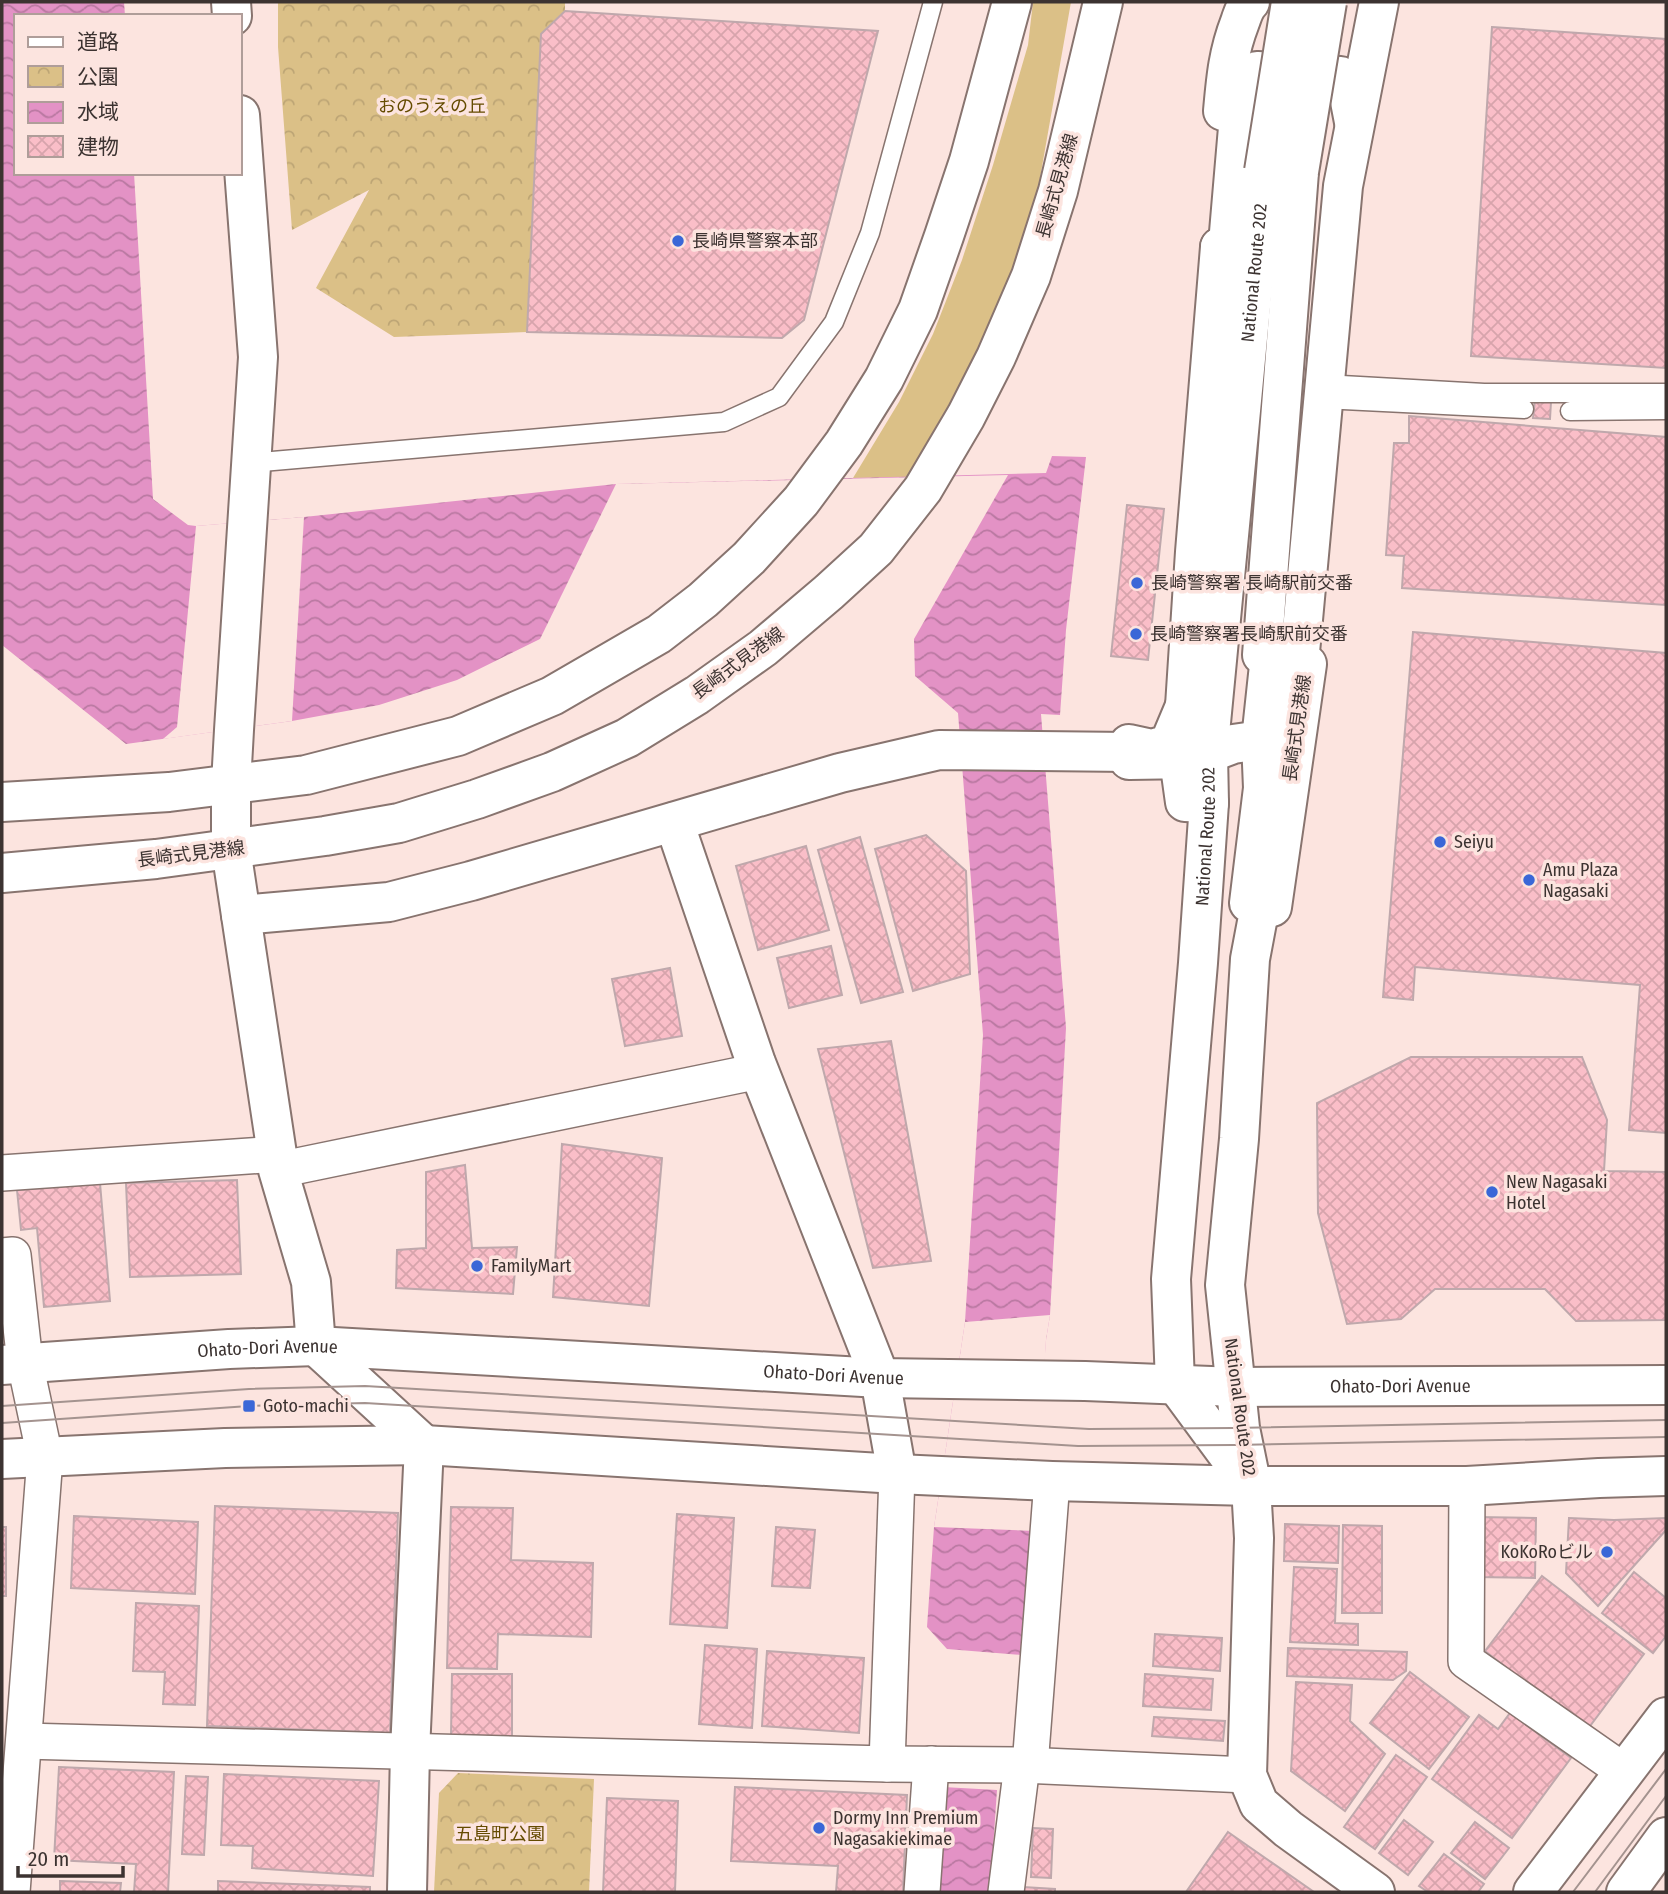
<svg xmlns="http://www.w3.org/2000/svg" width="1668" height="1894" font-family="'Fira Sans Condensed','Noto Sans JP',sans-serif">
  <defs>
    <pattern id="park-crowns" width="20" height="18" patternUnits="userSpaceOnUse" patternTransform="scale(1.75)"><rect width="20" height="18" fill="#dbc087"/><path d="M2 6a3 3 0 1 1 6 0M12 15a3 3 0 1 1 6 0" fill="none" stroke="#bda575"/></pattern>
    <pattern id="water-waves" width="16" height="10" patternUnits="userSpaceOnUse" patternTransform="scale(1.75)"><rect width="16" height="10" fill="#e392c5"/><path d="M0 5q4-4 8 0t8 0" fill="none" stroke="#b978a1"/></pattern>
    <pattern id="building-cross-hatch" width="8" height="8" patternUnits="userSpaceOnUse" patternTransform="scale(1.75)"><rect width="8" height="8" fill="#fabec8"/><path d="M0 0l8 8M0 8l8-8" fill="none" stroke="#d7a4ac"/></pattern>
  </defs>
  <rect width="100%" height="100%" fill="#fce4df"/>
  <path fill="#dbc087" d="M1033,2h38l-34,193 -24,80 -33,73 -67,129 -60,1 46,-76 34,-68 29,-74 31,-95 35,-120z"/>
  <g fill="url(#park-crowns)">
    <path d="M278,2h287v9l-24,23 -14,298 -133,5 -78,-49 53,-98 -77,40 -14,-183z"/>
    <path d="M458,1773l136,6 -5,113h-155l5,-99z"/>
  </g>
  <g fill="url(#water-waves)">
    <path d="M2,2h122l1,14h-109v157h118l19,326 35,26 8,1 108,-9 312,-33 430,-11 6,-17 34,1 -20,173 -6,85 -19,-1 25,314 -16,287 -4,25 -24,315 -75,-6 -20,-22 7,-100 31,-205 18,-287 -25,-322 -43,-37 -1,-37h-374l-83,41 -78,25 -87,16 -166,23 -124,-99z"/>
    <path d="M943,1787l54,3 -7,102h-51z"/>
  </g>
  <g fill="#fce4df">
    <path d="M1008,475l-94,164h-374l76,-155z"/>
    <path d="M304,517l-12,204 -129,18 14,-12 19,-201z"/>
    <path d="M1050,1315l-4,25 -11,191 -101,-4 31,-205z"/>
  </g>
  <g fill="url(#building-cross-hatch)" stroke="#bfa8ac" stroke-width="2">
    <path d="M565,11l313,20 -74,289 -22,18 -255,-6 14,-298z"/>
    <path d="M1492,27l174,12v329l-195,-12z"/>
    <path d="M1535,400l16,2 -1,17 -17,-1z"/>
    <path d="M1409,416l257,21v168l-264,-17 2,-32 -18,-1 8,-112h15z"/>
    <path d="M1127,505l37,4 -16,151 -37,-4z"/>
    <path d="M1413,632l253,21v480l-37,-3 11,-145 -225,-18 -2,33 -30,-3z"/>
    <path d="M926,835l40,36 4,103 -57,17 -38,-142z"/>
    <path d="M860,837l43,155 -42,11 -43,-153z"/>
    <path d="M806,846l23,84 -71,20 -22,-84z"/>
    <path d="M831,946l11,49 -53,13 -12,-50z"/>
    <path d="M670,968l12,68 -57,10 -13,-67z"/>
    <path d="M891,1041l40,220 -58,7 -55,-219z"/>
    <path d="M1411,1057h171l25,63 -3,51 62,1v148l-90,1 -31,-32h-110l-34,30 -54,5 -29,-111 -1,-110z"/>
    <path d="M562,1144l100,14 -13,148 -96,-9z"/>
    <path d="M465,1165l7,83 45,-1 -4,47 -117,-6 1,-38 29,-2v-76z"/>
    <path d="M237,1180l4,94 -111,3 -4,-94z"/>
    <path d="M100,1183l10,118 -66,6 -7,-79 -16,2 -4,-40z"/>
    <path d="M215,1506l183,7 -8,220 -183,-7z"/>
    <path d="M451,1507l62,1 -2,52 82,3 -2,74 -93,-3 -1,35 -50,-1z"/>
    <path d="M677,1514l57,4 -7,110 -57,-4z"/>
    <path d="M74,1516l124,6 -3,72 -124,-6z"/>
    <path d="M1476,1517l60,1 -1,60 -60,-1z"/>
    <path d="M1569,1518l45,2 52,-2v12l-68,76 -32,-33z"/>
    <path d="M1285,1524l54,2 -1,37 -54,-2z"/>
    <path d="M1343,1525l39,1v87h-40z"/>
    <rect x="2" y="1527" width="4" height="69"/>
    <path d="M776,1527l39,3 -5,58 -38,-2z"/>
    <path d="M1294,1567l43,2 -2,54 23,1v21l-68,-3z"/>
    <path d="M1634,1572l32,26v38l-13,17 -51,-40z"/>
    <path d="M1542,1576l102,78 -57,76 -102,-79z"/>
    <path d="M136,1603l63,3 -4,99 -32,-1 2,-32 -32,-1z"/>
    <path d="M1155,1634l67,4 -2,33 -67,-5z"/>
    <path d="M705,1645l52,4 -5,79 -53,-4z"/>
    <path d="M1288,1648l119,4 -1,19 -13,9 -106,-4z"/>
    <path d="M767,1651l97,7 -5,75 -97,-7z"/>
    <path d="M1410,1672l59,45 -40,52 -59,-46z"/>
    <path d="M452,1674h60v62h-61z"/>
    <path d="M1145,1674l68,5 -2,31 -68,-4z"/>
    <path d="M1296,1682l56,3 -2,36 35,33 -40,57 -54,-40z"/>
    <path d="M1510,1713l61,45 -59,80 -80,-59 47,-64 19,14z"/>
    <path d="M1154,1717l71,4 -2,20 -71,-5z"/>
    <path d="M1396,1755l31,22 -52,72 -31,-22z"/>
    <path d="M59,1767l115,5 -6,120h-34l2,-28 -82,-4z"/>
    <path d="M224,1774l155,7 -6,95 -121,-8 1,-22 -32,-1z"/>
    <path d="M186,1776l22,1 -4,78 -22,-1z"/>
    <path d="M735,1787l172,8 -4,97h-67l2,-26 -107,-5z"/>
    <path d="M607,1798l71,3 -3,91h-72z"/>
    <path d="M1404,1820l29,22 -25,33 -29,-22z"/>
    <path d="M1475,1822l34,26 -24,31 -34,-26z"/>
    <path d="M1033,1828l20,1 -2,49 -20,-1z"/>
    <path d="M1228,1832l86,60h-128z"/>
    <path d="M1444,1854l40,30 -6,8h-50l-9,-6z"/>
    <path d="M60,1881l61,2 -1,9h-60z"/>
    <path d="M218,1881l152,6v5h-152z"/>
    <path d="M1023,1887l32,2v3h-32z"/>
  </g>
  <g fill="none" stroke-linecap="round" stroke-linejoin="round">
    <g stroke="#88746f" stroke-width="21">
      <g id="service">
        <path d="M1324,384l160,9h182"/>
        <path d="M1323,399l201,10"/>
        <path d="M1570,411l96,-1"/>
        <path d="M250,463l474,-41 55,-25 55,-75 36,-89 63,-231"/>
      </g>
    </g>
    <g stroke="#88746f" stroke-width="38">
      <g id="minor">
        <path d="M278,1170l481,-99"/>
        <path d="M2,1173l275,-19"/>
        <path d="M2,1256l11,-1 12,108 20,94 -33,435"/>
        <path d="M1467,1486l-1,175 159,111"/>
        <path d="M24,1741l863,23 135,1 225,10"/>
        <path d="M887,1764l10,-290"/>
        <path d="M1030,1766l22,-285"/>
        <path d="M922,1892l9,-128"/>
        <path d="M1006,1892l16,-127"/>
      </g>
    </g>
    <g stroke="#88746f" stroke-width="42">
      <g id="tertiary">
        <path d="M231,2l1,14"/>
        <path d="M240,115l18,242 -24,373 -3,54v65l46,305 1,16 33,112 5,64 108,99 -14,306 -3,141"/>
        <path d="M1185,706l-16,38 -17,5 -23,-5v16l64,-1 40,-15 28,-4 14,-11 6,-14"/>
        <path d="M674,822l82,241 124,315 17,96"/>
        <path d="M241,915l148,-13 82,-21 369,-108 99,-23 190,2"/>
        <path d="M1251,1486l3,52 -7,237 12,29 29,25 87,63"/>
        <path d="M1533,1892l133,-175"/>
        <path d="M1626,1892l40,-55"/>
      </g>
    </g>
    <g stroke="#88746f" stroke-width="42">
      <g id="secondary">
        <path d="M1223,111c3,-33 5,-58 17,-89 3,-8 4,-14 10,-20"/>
        <path d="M1220,247l8,-3 14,-163 15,-10 83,5 8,15 6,31"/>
        <path d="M2,802l167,-10 137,-17 152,-39 94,-40 107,-62 44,-34 46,-42 52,-57 43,-58 40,-64 34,-69 26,-74 25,-75 43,-159"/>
        <path d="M1209,803l-24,-1 -6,-43 6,-53 10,-154 25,-305"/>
        <path d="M2,873l154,-14 169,-23 74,-13 78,-24 75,-27 75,-34 70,-43 66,-47 66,-56 47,-43 47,-60 43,-73 30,-59 35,-81 27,-85 45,-189"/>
        <path d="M1260,906l12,1 35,-243 -8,-1 44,-477 36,-184"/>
      </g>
    </g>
    <g stroke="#88746f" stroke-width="42">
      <g id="trunk">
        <path id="s1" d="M2,1365l227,-16 87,-3 564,32 205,3 151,6 430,-2"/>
        <path d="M2,1459l223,-11 199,-3 473,29 155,7 199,5h216l132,-8 67,-2"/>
        <path d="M1250,1477l-10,-49 -15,-143 14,-146 11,-180 10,-53 -11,-3 14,-115 -2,-48 9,-84 -8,-1 37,-483"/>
        <path id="s2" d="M1251,1486l-76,-103 -4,-104 27,-316 11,-160 -1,-49 56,-583"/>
      </g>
    </g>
    <use href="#service" stroke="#fff" stroke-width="18"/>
    <use href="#minor" stroke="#fff" stroke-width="35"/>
    <use href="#tertiary" stroke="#fff" stroke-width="38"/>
    <use href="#secondary" stroke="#fff" stroke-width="38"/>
    <use href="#trunk" stroke="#fff" stroke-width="38"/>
    <g stroke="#a4938f" stroke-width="2">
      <path d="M2,1406l247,-17 116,-3 724,43 144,-1 433,-8"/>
      <path d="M2,1423l247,-17 116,-3 713,43 156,-1 432,-8"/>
      <path d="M1573,1892l93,-123"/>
      <path d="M1595,1892l71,-96"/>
    </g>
    <g stroke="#88746f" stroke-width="42" stroke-linecap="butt">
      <g id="trunk-bridge">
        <path d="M1264,171l27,-169"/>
        <path d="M1299,172l28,-170"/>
      </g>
    </g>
    <use href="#trunk-bridge" stroke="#fff" stroke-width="38"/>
  </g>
  <g fill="#3a67d7" stroke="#fce4df" stroke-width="2.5">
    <circle cx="678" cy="241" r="7"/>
    <circle cx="1137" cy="583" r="7"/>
    <circle cx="1136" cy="634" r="7"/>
    <circle cx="1440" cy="842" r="7"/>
    <circle cx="1529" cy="880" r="7"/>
    <circle cx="1492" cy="1192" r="7"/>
    <circle cx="477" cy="1266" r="7"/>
    <rect x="242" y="1399" width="14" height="14" rx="3.5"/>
    <circle cx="1607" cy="1552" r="7"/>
    <circle cx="819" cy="1828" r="7"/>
  </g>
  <g text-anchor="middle" stroke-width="7" stroke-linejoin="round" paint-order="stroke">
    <g font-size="18" fill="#654b00" stroke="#fce4df">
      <text x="432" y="112">おのうえの丘</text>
      <text x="500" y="1840">五島町公園</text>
    </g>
    <g font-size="18" fill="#3c3331" stroke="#fce4df">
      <text transform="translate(1057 186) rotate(-74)" y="6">長崎式見港線</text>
      <text dy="6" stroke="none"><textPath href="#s2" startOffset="1242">National Route 202</textPath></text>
      <text transform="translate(738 663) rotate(-36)" y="6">長崎式見港線</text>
      <text transform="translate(1297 728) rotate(-82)" y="6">長崎式見港線</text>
      <text dy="6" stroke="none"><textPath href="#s2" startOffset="676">National Route 202</textPath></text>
      <text transform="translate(191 854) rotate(-7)" y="6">長崎式見港線</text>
      <text dy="6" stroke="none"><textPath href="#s1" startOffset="266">Ohato-Dori Avenue</textPath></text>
      <text dy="6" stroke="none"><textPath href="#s1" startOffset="833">Ohato-Dori Avenue</textPath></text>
      <text dy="6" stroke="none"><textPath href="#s1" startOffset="1400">Ohato-Dori Avenue</textPath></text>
      <text transform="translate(1240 1407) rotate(82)" y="6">National Route 202</text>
    </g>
    <g font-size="18" fill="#3c3331" stroke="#fce4df" text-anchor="start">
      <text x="692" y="247">長崎県警察本部</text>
      <text x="1151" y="589">長崎警察署 長崎駅前交番</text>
      <text x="1150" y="640">長崎警察署長崎駅前交番</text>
      <text x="1454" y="848">Seiyu</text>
      <text x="1543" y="876">Amu Plaza<tspan x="1543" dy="21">Nagasaki</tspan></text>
      <text x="1506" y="1188">New Nagasaki<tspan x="1506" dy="21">Hotel</tspan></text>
      <text x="491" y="1272">FamilyMart</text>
      <text x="263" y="1412">Goto-machi</text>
      <text x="1593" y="1558" text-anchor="end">KoKoRoビル</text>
      <text x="833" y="1824">Dormy Inn Premium<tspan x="833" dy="21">Nagasakiekimae</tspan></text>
    </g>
  </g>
  <rect width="1668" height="1894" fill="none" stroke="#3c3331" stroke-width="7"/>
  <rect x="14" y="14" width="228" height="161" fill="#fce4df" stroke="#af9d99" stroke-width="2"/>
  <rect x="28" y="37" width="35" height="10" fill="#ffffff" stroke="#af9d99" stroke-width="2"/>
  <text x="77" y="49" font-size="21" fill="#3c3331">道路</text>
  <rect x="28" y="66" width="35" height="21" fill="url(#park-crowns)" stroke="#af9d99" stroke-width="2"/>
  <text x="77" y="84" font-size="21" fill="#3c3331">公園</text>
  <rect x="28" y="102" width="35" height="21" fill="url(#water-waves)" stroke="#af9d99" stroke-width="2"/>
  <text x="77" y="119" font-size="21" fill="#3c3331">水域</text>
  <rect x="28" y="136" width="35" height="21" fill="url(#building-cross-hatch)" stroke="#af9d99" stroke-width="2"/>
  <text x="77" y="154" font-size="21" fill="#3c3331">建物</text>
  <path d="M18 1866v10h105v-10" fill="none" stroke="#3c3331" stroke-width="3.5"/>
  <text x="28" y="1866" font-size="21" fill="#3c3331" stroke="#fce4df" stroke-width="5" paint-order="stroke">20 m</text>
</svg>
